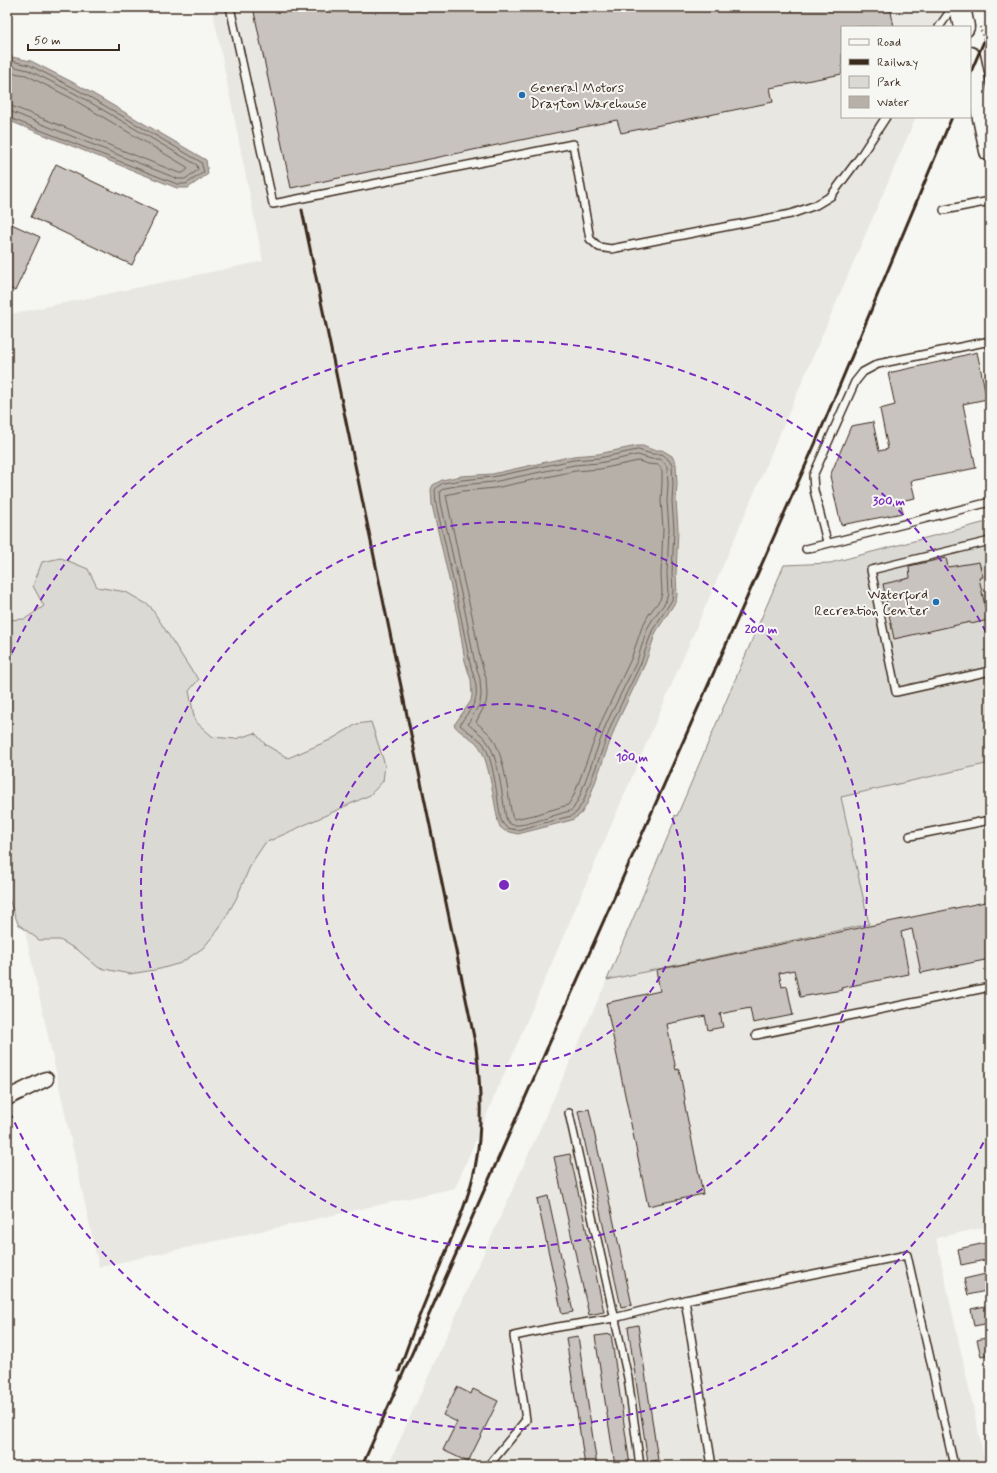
<svg xmlns="http://www.w3.org/2000/svg" width="997" height="1473" font-family="Mynerve,sans-serif">
  <rect width="100%" height="100%" fill="#f6f6f2"/>
  <filter id="ink" filterUnits="userSpaceOnUse"><feTurbulence type="fractalNoise" baseFrequency=".025" numOctaves="2"/><feDisplacementMap in="SourceGraphic" scale="8" xChannelSelector="R" yChannelSelector="G"/><feConvolveMatrix kernelMatrix="1 2 1 2 8 2 1 2 1" color-interpolation-filters="sRGB"/></filter>
  <g filter="url(#ink)">
    <g fill="#e8e7e2">
      <path d="M212,7h732l4,20h-106v90h74l-461,1071 -356,79 -73,-331 -19,-95v-526l256,-54z"/>
      <path d="M990,763v463l-54,12 50,228h-598l219,-486 261,-56 -27,-127z"/>
    </g>
    <g fill="#dad9d3" stroke="#8a8278">
      <path d="M990,521v242l-149,34 28,127 -262,56 67,-158 1,-7 2,1 107,-251 46,-2z"/>
      <path d="M61,558l27,11 9,18 29,5 24,14 41,64 8,9 -10,12 6,30 18,16 22,2 20,-6 11,12 22,13 42,-18 27,-16 14,-2 14,43 -2,16 -13,14 -105,48 -14,21 -15,35 -17,30 -16,19 -22,15 -21,6 -30,5 -31,-6 -20,-17 -19,-11h-21l-21,-16 -11,-30v-274l18,-1 19,-13 -11,-20 9,-24z"/>
    </g>
    <g fill="#b6b0a9" stroke="#857a71">
      <path d="M7,56l24,5 47,24 128,75 2,14 -20,14h-11l-170,-68z"/>
      <path d="M637,446h6l10,4h9l10,6 4,8 1,20 -1,16 2,29 -2,45 1,21 -1,6 -20,31 -11,32 -29,61 -28,77 -7,12 -9,6 -54,14 -13,-3 -5,-4 -2,-6c-4,-18 -9,-63 -20,-76 -6,-8 -18,-11 -24,-20l17,-24 1,-6 -1,-15 -6,-19 -7,-43 -26,-113 -1,-16 2,-4 9,-5 19,-4 31,-2 81,-18 25,-2z"/>
    </g>
    <g fill="none" stroke-linecap="round" stroke-linejoin="round">
      <g stroke="#6c6056" stroke-width="1">
        <path d="M7,60l22,5 47,24 125,73 3,10 -18,12h-9l-170,-67"/>
        <path d="M7,65l21,5 46,23 123,72 1,5 -13,9h-7l-166,-67h-5"/>
        <path d="M7,72l19,3 45,23 116,69 1,2 -5,4h-4l-165,-66 -7,-1"/>
        <path d="M638,450l14,4h10l6,5 4,6 1,19 -1,17 2,28 -2,45 1,16 -1,10 -20,31 -11,32 -29,60 -28,77 -7,12 -6,4 -54,14 -10,-2 -4,-4 -2,-4c-4,-20 -7,-63 -19,-78 -7,-7 -15,-10 -22,-17 4,-9 14,-17 16,-28 2,-14 -5,-26 -7,-39 -10,-52 -21,-103 -33,-154l-1,-14 2,-3 6,-4 19,-3 30,-3 81,-17 26,-2z"/>
        <path d="M638,455l13,4h9l4,3 3,5 1,17 -1,17 2,28 -2,45 1,20 -3,9 -11,14 -7,12 -10,32 -30,61 -28,76 -6,11 -3,2c-14,3 -45,16 -57,14 -4,-1 -5,-3 -7,-7 -4,-21 -7,-62 -20,-78 -5,-7 -12,-10 -18,-16l12,-21 1,-8 -1,-16 -6,-20 -8,-43 -25,-113 -1,-12 5,-3 17,-3 31,-3 81,-17 25,-2z"/>
        <path d="M639,461l9,3 11,1 3,6v12l-1,17 2,29 -2,45 1,19 -2,7 -11,14 -7,13 -11,32 -29,61 -28,75 -6,10 -34,10 -20,4 -2,-3c-4,-22 -8,-61 -20,-79 -5,-6 -11,-10 -16,-15l10,-19 1,-8 -1,-17 -6,-20 -8,-43 -8,-33 -18,-87 17,-4 32,-3 80,-17 25,-2z"/>
      </g>
    </g>
    <g fill="#c8c3be" stroke="#3b2a1e">
      <path d="M253,7h637l4,20h-52v47l-72,14 3,14 -152,31 -4,-13 -326,68z"/>
      <path d="M56,164l101,48 -25,53 -101,-48z"/>
      <path d="M7,222l33,15 -25,54 -8,-4z"/>
      <path d="M977,352l10,47 -24,5 13,64 -65,13 4,17 -15,3 3,12 -62,12 -11,-49 21,-50 22,-4 6,29 9,-2 -8,-40 15,-4 -7,-32 65,-14v-1z"/>
      <path d="M946,558l2,9 31,-5 4,15 -4,1 9,42 -17,4 -1,-2 -76,17 -11,-55 27,-6 -1,-12z"/>
      <path d="M990,901v58l-69,14 -9,-44 -11,3 8,42 -68,14 1,2 -42,7 -6,-27 -15,3 3,14 5,-1 6,29 -40,8 -3,-15 -30,6 3,13 -15,3 -3,-14 -38,8 9,46 3,-1 6,30 -1,3 19,92 -55,12 -42,-203 54,-12 -4,-21z"/>
      <path d="M589,1109l43,196 -11,2 -43,-196z"/>
      <path d="M570,1154l34,158 -15,3 -35,-158z"/>
      <path d="M548,1196l25,116 -11,2 -25,-115z"/>
      <path d="M990,1242v17l-29,6 -3,-16z"/>
      <path d="M990,1273v17l-22,5 -4,-16z"/>
      <path d="M990,1305v18l-16,3 -3,-17z"/>
      <path d="M638,1325l20,135 -10,2 -20,-135z"/>
      <path d="M611,1334l19,131 -8,1h-7l-20,-130z"/>
      <path d="M578,1336l19,130h-12l-19,-128z"/>
      <path d="M990,1337v17l-9,2 -4,-16z"/>
      <path d="M457,1387l14,7 2,-5 25,12 -30,61 -25,-12 14,-28 -14,-7z"/>
    </g>
    <g fill="none" stroke-linecap="round" stroke-linejoin="round">
      <g stroke="#3b2a1e" stroke-width="10">
        <g id="lane">
          <path d="M230,7l43,197 300,-60 17,95 9,8 12,2 180,-35 25,-9 15,-9 29,-39 26,-40"/>
          <path d="M939,27l14,-20"/>
          <path d="M944,210l46,-9"/>
          <path d="M990,541l-119,29 25,122 94,-21"/>
          <path d="M827,542l-13,-52 -1,-14 42,-94 8,-10 15,-8 107,-22 5,3"/>
          <path d="M806,549l184,-47"/>
          <path d="M910,836l80,-16"/>
          <path d="M756,1035l234,-48"/>
          <path d="M569,1113l59,265 12,88"/>
          <path d="M488,1466l38,-46 -12,-84 38,-8 62,-10 71,-18"/>
          <path d="M712,1466l-27,-166 222,-45 47,211"/>
        </g>
      </g>
      <g stroke="#3b2a1e" stroke-width="17">
        <path id="street" d="M7,1098l39,-19"/>
      </g>
      <g stroke="#3b2a1e" stroke-width="23">
        <g id="secondary">
          <path d="M960,7l4,20"/>
          <path d="M970,57l20,94"/>
        </g>
      </g>
      <path stroke="#3b2a1e" stroke-width="2" stroke-dasharray="1 3" stroke-linecap="butt" d="M980,27l8,26 2,14"/>
      <use href="#lane" stroke="#f6f6f2" stroke-width="7"/>
      <use href="#street" stroke="#f6f6f2" stroke-width="14"/>
      <use href="#secondary" stroke="#f6f6f2" stroke-width="20"/>
      <g stroke="#3b2a1e" stroke-width="3">
        <path d="M970,74l20,-47"/>
        <path d="M302,210l174,837c5,40 7,81 -1,121 -7,34 -22,66 -35,98 -15,35 -29,69 -41,105"/>
        <path d="M362,1466l453,-1022 137,-327"/>
      </g>
    </g>
  </g>
  <g fill="none" stroke="#7b2cbf" stroke-width="2" stroke-dasharray="7 5">
    <circle cx="504" cy="885" r="181"/>
    <circle cx="504" cy="885" r="363"/>
    <path d="M989 1132A544 544 0 0 1 7 1106M7 664A544 544 0 0 1 989 638"/>
  </g>
  <g fill="#1f6fb2" stroke="#f6f6f2" stroke-width="1.5">
    <circle cx="522" cy="95" r="4"/>
    <circle cx="936" cy="602" r="4"/>
  </g>
  <g text-anchor="middle" stroke-width="4" stroke-linejoin="round" paint-order="stroke">
    <g font-size="14" fill="#3b2a1e" stroke="#f6f6f2" text-anchor="start">
      <text x="530" y="92">General Motors<tspan x="530" dy="16">Drayton Warehouse</tspan></text>
      <text x="928" y="599" text-anchor="end">Waterford<tspan x="928" dy="16">Recreation Center</tspan></text>
    </g>
  </g>
  <circle cx="504" cy="885" r="6" fill="#7b2cbf" stroke="#f6f6f2" stroke-width="2"/>
  <g font-size="12" text-anchor="middle" font-weight="bold" fill="#7b2cbf" stroke="#f6f6f2" stroke-width="4" stroke-linejoin="round" paint-order="stroke">
    <text x="889" y="505">300 m</text>
    <text x="761" y="633">200 m</text>
    <text x="632" y="761">100 m</text>
  </g>
  <rect width="997" height="1473" fill="none" stroke="#f6f6f2" stroke-width="24"/>
  <rect x="12" y="12" width="973" height="1449" fill="none" stroke="#3b2a1e" stroke-width="1.5" filter="url(#ink)"/>
  <rect x="841" y="26" width="130" height="92" fill="#f6f6f2" stroke="#aba49d"/>
  <rect x="849" y="39" width="20" height="6" fill="#f6f6f2" stroke="#aba49d"/>
  <text x="877" y="46" font-size="12" fill="#3b2a1e">Road</text>
  <rect x="849" y="59" width="20" height="6" fill="#3b2a1e" stroke="#aba49d"/>
  <text x="877" y="66" font-size="12" fill="#3b2a1e">Railway</text>
  <rect x="849" y="76" width="20" height="12" fill="#dad9d3" stroke="#aba49d"/>
  <text x="877" y="86" font-size="12" fill="#3b2a1e">Park</text>
  <rect x="849" y="96" width="20" height="12" fill="#b6b0a9" stroke="#aba49d"/>
  <text x="877" y="106" font-size="12" fill="#3b2a1e">Water</text>
  <path d="M28 44v6h91v-6" fill="none" stroke="#3b2a1e" stroke-width="2"/>
  <text x="34" y="44" font-size="12" fill="#3b2a1e" stroke="#f6f6f2" stroke-width="3" paint-order="stroke">50 m</text>
</svg>
